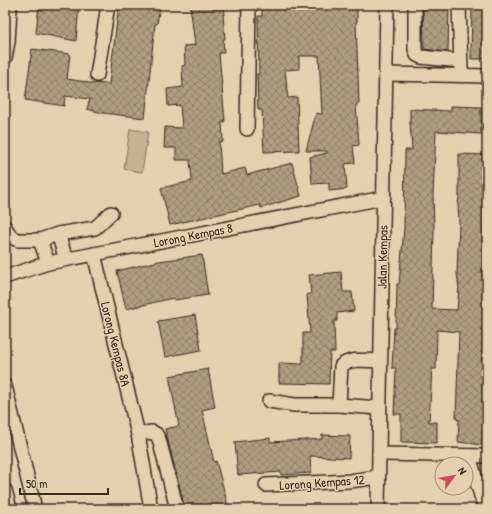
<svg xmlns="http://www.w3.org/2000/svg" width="492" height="514" font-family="'Patrick Hand',sans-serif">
  <defs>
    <pattern id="building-cross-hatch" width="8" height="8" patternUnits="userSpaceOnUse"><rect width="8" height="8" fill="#b29c82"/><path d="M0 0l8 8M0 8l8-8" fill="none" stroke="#927f6a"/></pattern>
  </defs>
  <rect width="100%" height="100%" fill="#e6cfaf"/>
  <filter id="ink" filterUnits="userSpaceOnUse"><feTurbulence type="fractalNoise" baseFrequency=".025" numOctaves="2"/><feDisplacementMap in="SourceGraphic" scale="8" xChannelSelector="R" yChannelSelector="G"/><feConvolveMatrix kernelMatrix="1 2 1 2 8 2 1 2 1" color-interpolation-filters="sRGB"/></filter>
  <g filter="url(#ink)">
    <path fill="#c7b195" stroke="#816e5a" d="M130,129l18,3 -6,40 -18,-3z"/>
    <g fill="url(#building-cross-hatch)" stroke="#3b2a1e">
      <path d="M39,5h40l-3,36 -40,-8z"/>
      <path d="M119,5h41l-3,19h-2l-10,94 -42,-5 -16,-4 3,-10 -25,-3 -1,10 -39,-6 7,-51 38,5 -3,25 20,3v1l22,1z"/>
      <path d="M190,5h34l1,9h-2l2,25h-2l1,14h-5l6,69h-3l1,20h-4l2,32 24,-6 2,7 45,-12 9,33 -40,12 -1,-3 -90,20 -9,-37 31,-7 -2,-21h-14v-12h-12l1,-21 17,1 -2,-23 -12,1 -1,-17 16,-2 -1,-21 3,-1 -1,-19 11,-1z"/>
      <path d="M262,5h95v17h-1l3,82h-3l3,41 -6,1 2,17 -10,1 2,25 -18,2v-8l-17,1 -2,-27 17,-4v-2h-21l10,-38 6,1 -3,-58h-20v13l-14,1 3,28 9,-1 2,54 -35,1 -2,-42h-4l-1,-36h2l-1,-58h4z"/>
      <path d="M423,5h26l-1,47 -24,-3z"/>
      <path d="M472,5h15v54h-16z"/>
      <path d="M451,106l30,1v27l-45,-3 -3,63 1,36 -2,79 25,1 2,-22 -2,-15 2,-50 -1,-18 1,-8v-43l28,1v179h-4l-1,21 1,67 -1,23 -24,-3 1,-22 -3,-1 3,-87 -22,-2 -1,39h-4l-3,53h8v21l-36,-1v-28h-7l2,-46h-4l2,-40h2l1,-44h2l5,-56 1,-78h7l-2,-27v-14l41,2z"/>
      <path d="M202,255l6,40 -34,5 -1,-2 -47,11 -9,-38 42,-10z"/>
      <path d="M341,272l2,20h9l2,19 -17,2v8h-3l1,31h-5l-1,32 -50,-1v-20l24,1v-31h7l-3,-39h4l-2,-19z"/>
      <path d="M195,315l6,35 -36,7 -7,-36z"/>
      <path d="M208,369l7,38 -13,3 12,52 2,-1 13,48h-44l-20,-80 14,-3 -10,-50z"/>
      <path d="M322,435l28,1 -1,22 -39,-2 1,17 -30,2v-3l-43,3 -3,-33 35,-4v4l52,-3z"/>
    </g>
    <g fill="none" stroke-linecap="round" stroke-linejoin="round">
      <g stroke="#3b2a1e" stroke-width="16">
        <g id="minor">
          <path d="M415,5v44l2,6 4,2 39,4"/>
          <path d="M459,5l2,64"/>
          <path d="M5,58l3,-16 2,-33"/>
          <path d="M386,74l101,2"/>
          <path d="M97,75l11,-70"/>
          <path d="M247,129l2,-124"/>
          <path d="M5,227l6,10 7,3h22l18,-6 37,-6 16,-15"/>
          <path d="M58,234l8,25"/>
          <path d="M40,240l8,23"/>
          <path d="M94,254l44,180 13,75"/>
          <path d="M5,277l43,-14 335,-65"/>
          <path d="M5,386l30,123"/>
          <path d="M269,401l26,4h44l2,-39c10,-9 26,-5 39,-5"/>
          <path d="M339,405l40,3"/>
          <path d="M138,434l14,-2 4,2 3,5 18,70"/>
          <path d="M379,454l108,2"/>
          <path d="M469,456l16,53"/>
          <path d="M266,485l84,-4 28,-4"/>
          <path d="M5,490l5,19"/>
          <path d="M378,509l9,-504"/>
        </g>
      </g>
      <use href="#minor" stroke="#e6cfaf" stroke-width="13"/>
    </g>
  </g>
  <g text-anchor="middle" stroke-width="3" stroke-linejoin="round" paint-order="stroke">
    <g font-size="13" fill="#3b2a1e" stroke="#e6cfaf">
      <text transform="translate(193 235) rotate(-11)" y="5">Lorong Kempas 8</text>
      <text transform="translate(382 257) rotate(-89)" y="5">Jalan Kempas</text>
      <text transform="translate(116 344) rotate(76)" y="5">Lorong Kempas 8A</text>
      <text transform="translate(322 482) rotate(-4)" y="5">Lorong Kempas 12</text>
    </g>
  </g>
  <rect width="492" height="514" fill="none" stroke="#e6cfaf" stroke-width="20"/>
  <rect x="10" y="10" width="472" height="494" fill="none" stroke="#3b2a1e" stroke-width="1.5" filter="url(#ink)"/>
  <g transform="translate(454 476) rotate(58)"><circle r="19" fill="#e6cfaf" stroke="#a28d75"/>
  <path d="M0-3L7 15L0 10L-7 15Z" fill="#d1495b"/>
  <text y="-6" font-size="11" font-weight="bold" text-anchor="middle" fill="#3b2a1e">N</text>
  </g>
  <path d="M20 488v6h88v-6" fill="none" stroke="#3b2a1e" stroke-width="2"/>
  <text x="26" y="488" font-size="12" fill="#3b2a1e" stroke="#e6cfaf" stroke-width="3" paint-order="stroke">50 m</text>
</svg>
